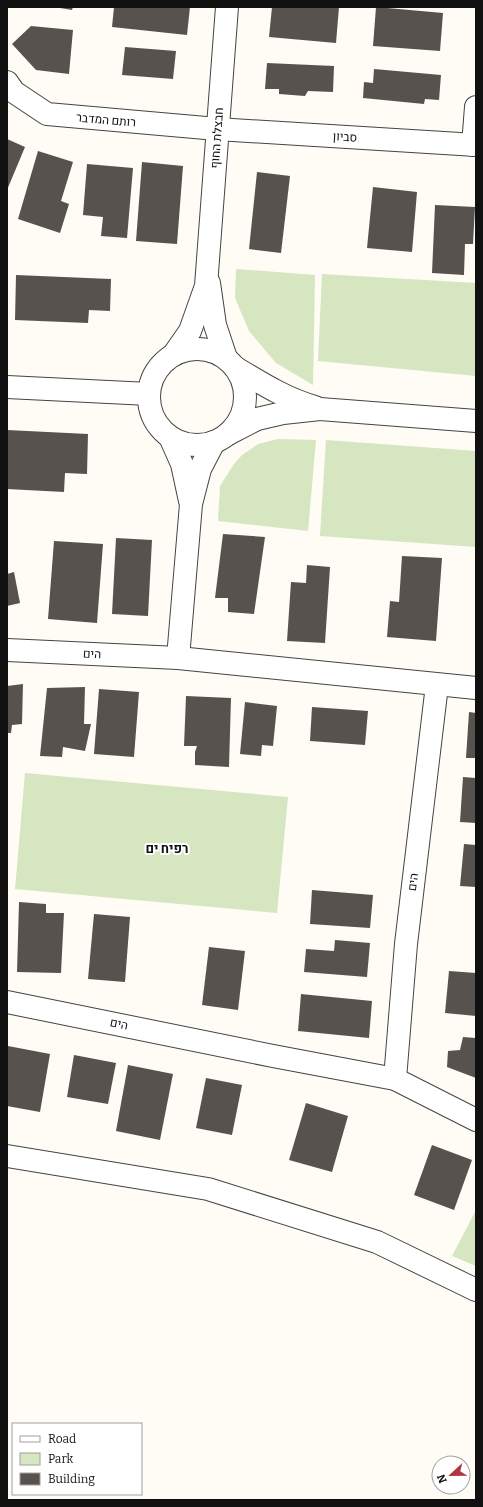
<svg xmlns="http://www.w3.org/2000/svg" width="483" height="1507" font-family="Bitter,Heebo,serif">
  <rect width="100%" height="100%" fill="#fefcf5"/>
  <g fill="#d5e6c1">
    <path d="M236,269l79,6 -2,110 -37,-22 -27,-32 -14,-33z"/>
    <path d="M322,274l154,9v93l-158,-15z"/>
    <path d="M278,439l38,1 -8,91 -90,-10 2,-35 14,-22 8,-9 16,-11z"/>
    <path d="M326,440l150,11v96l-156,-11z"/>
    <path d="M25,773l263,24 -11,116 -262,-24z"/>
    <path d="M476,1210v56l-24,-10z"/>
  </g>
  <g fill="#58524e">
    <path d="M54,7h19l-1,3z"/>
    <path d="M114,7h76l-3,28 -75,-8z"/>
    <path d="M272,7h67l-3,36 -67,-6z"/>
    <path d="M376,7l67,6 -3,38 -67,-5z"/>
    <path d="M31,26l42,4 -4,44 -33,-4 -24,-26z"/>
    <path d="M125,47l51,4 -3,28 -51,-4z"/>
    <path d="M267,63l67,3 -1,26 -25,-1 -3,5 -26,-2v-5h-14z"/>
    <path d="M374,69l67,6 -2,25 -14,-1 -1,5 -61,-6 1,-16 9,1z"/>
    <path d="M7,139l18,8 -18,43z"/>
    <path d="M38,151l35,11 -12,39 8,3 -9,29 -42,-14z"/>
    <path d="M142,162l41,4 -6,78 -41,-3z"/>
    <path d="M87,164l46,4 -6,70 -26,-2 2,-19 -20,-2z"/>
    <path d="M257,172l33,4 -9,77 -32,-4z"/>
    <path d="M373,187l44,5 -5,60 -45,-4z"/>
    <path d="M435,205l40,2 -2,37h-8l-1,31 -32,-2z"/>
    <path d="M16,275l95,4 -1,32 -21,-1 -1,13 -73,-3z"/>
    <path d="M7,430l81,4 -1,40 -22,-1 -1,19 -57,-3z"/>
    <path d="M223,534l42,3 -11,77 -26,-2v-14h-13z"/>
    <path d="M116,538l36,2 -4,76 -36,-2z"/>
    <path d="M54,541l49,3 -6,79 -49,-4z"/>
    <path d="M402,556l40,2 -6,83 -49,-4 3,-36 9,1z"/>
    <path d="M307,565l23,2 -5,76 -38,-2 4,-59 15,1z"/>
    <path d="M14,572l6,31 -13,3v-32z"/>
    <path d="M23,684l-1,40 -10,1 -1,8h-4v-47z"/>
    <path d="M85,687l-1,37h7l-6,27 -22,-4 -1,10 -22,-1 7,-68z"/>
    <path d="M99,689l40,3 -5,65 -40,-3z"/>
    <path d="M186,696l45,2 -2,69 -34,-2v-13l2,-6h-13z"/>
    <path d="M245,702l32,4 -4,40 -11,-1 -1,11 -21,-2z"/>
    <path d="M312,707l56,4 -3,34 -55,-4z"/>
    <path d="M469,712l7,1v45h-10z"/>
    <path d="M463,777l13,1v45l-16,-1z"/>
    <path d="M464,844l12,1v42l-16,-1z"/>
    <path d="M312,890l61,5 -3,33 -60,-4z"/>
    <path d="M19,902l27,2v9h18l-3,60 -44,-1z"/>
    <path d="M94,914l36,3 -5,65 -37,-3z"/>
    <path d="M335,940l35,3 -3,34 -63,-5 2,-23 28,2z"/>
    <path d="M209,947l36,4 -7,59 -36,-5z"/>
    <path d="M449,971l27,2v43l-31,-3z"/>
    <path d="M301,994l71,7 -3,37 -71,-7z"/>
    <path d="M463,1037l13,1v40l-29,-11 1,-16 12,-1z"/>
    <path d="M8,1046l42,8 -10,58 -33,-6z"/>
    <path d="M74,1055l42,8 -8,41 -41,-7z"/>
    <path d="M128,1065l45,9 -13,66 -44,-9z"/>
    <path d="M206,1078l36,7 -10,50 -36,-7z"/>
    <path d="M306,1103l42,13 -16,56 -43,-12z"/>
    <path d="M432,1145l40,15 -18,50 -40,-15z"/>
  </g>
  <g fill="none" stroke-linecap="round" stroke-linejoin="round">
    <g stroke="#444" stroke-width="24">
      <g id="minor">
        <path d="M7,82l7,10 33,22 170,15 259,16"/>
        <path d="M473,145l3,-38"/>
        <path d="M209,283l6,42 11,33"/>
        <circle cx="197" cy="397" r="48"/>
        <path d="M174,354l16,-23 16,-45 21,-279"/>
        <path d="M236,368c25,15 50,31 79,39"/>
        <path d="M7,387l142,7"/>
        <path d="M228,434l29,-15 26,-6 37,-4 156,12"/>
        <path d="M170,437l12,27 8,37"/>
        <path d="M7,650l171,8 298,30"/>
        <path d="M178,658l13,-154 9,-35 14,-27"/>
        <path d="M7,1002l266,54 122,23 81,41"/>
        <path d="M395,1079l11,-135 31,-259"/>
        <path d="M7,1156l201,33 169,53 99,48"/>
      </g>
    </g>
    <use href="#minor" stroke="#fff" stroke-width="22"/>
  </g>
  <g text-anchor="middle" stroke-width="4" stroke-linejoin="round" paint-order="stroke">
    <g font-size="12" fill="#111" stroke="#fff">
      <text transform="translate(106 120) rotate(5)" y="4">רותם המדבר</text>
      <text transform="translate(345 137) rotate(4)" y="4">סביון</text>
      <text transform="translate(217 138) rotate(-86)" y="4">חבצלת החוף</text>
      <text transform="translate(92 654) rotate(3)" y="4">הים</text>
      <text transform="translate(413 882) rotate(-83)" y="4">הים</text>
      <text transform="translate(119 1024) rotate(12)" y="4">הים</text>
    </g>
    <g font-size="13" font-weight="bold" fill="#111" stroke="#fff">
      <text x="167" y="853">רפיח ים</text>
    </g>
  </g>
  <rect width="483" height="1507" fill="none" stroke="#111111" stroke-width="16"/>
  <rect x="12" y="1423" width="130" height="72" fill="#ffffff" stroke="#a0a0a0"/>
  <rect x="20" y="1436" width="20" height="6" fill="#ffffff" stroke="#a0a0a0"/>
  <text x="48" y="1443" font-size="12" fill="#111111">Road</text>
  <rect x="20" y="1453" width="20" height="12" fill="#d5e6c1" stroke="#a0a0a0"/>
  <text x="48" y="1463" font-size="12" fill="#111111">Park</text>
  <rect x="20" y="1473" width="20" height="12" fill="#58524e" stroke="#a0a0a0"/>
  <text x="48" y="1483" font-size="12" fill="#111111">Building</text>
  <g transform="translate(451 1475) rotate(248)"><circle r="19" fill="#ffffff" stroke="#a0a0a0"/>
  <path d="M0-3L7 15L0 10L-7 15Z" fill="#b3363f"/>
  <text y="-6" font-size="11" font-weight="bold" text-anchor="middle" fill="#111111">N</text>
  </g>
</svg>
